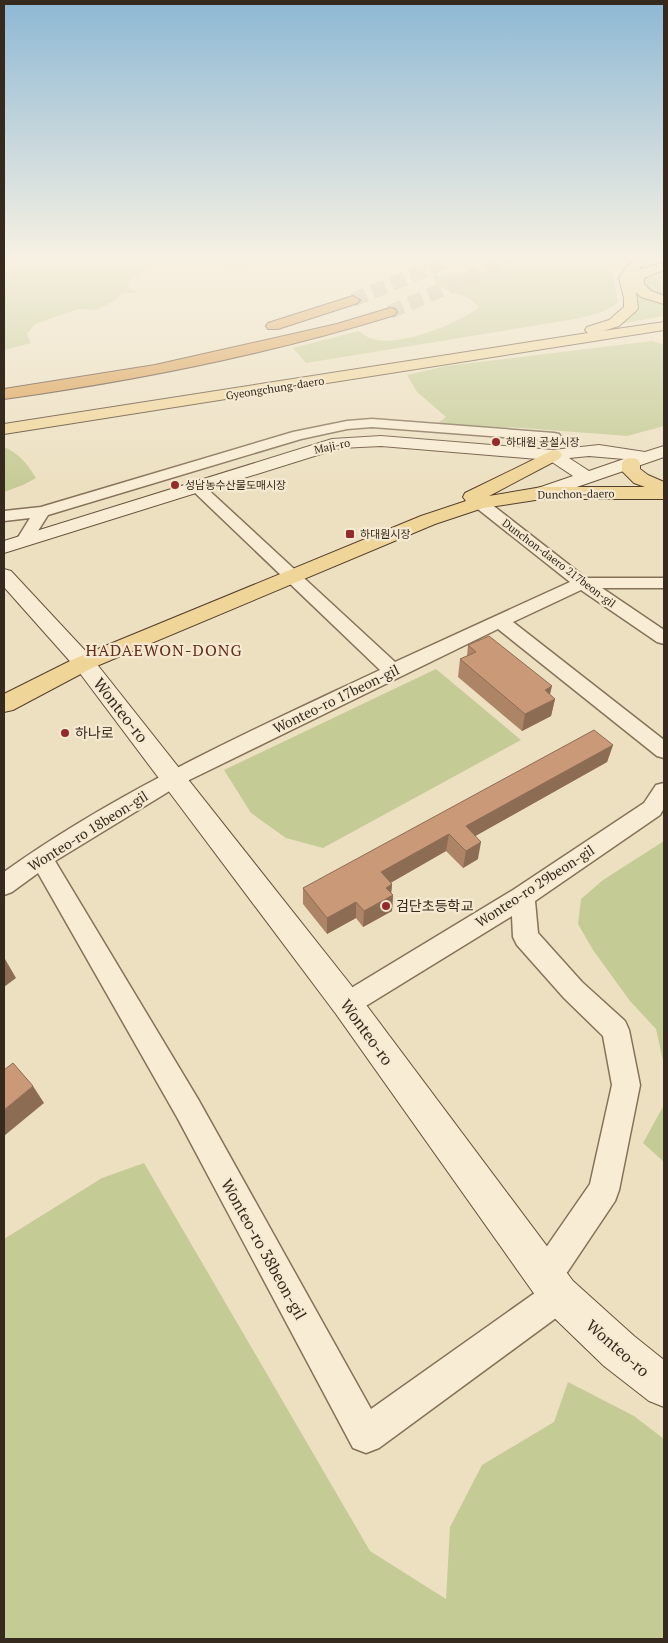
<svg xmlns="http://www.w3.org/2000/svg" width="668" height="1643" font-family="'PT Serif','Noto Sans KR',serif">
  <rect width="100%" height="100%" fill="#ede0c1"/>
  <g fill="#c5cb95">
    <path d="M4,256h147l-8,3 3,5 10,4c-12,3 -22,6 -29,18l10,7h-15l-6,7 -20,10 -17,-1 -44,15 -8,10 4,9 -27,7z"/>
    <path d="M215,256h77l-4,4h-29l-17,7 -14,1z"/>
    <path d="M498,256h130l-14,13 -1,8 5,25c-13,12 -31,14 -48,18l-264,43 -13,-15 66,-17c4,3 9,7 14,8 27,8 85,-15 106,-32 -14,-18 -40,-11 -47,-31l65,-7 4,-7z"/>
    <path d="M664,270v28l-13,-6 -8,-6 1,-7 8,-7z"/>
    <path d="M632,288l18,11 14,4v13l-49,9 18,-13 6,-9z"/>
    <path d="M652,341l12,4v81l-37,10 -104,-8 -86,-4 9,-7 -29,-25 -10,-17 39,-9z"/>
    <path d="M4,447c15,6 23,17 32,31l-13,7 -19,7z"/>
    <path d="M436,669l85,71 -198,108 -37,-10 -35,-25 -27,-43z"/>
    <path d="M664,841v224l-8,-36 -26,-28 -37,-51 -15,-26 3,-25 22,-19z"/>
    <path d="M664,1105v57l-21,-19z"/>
    <path d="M144,1163l226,388 76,48 4,-72 32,-62 72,-43 14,-40 66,34 30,23v200h-660v-400l98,-61z"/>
  </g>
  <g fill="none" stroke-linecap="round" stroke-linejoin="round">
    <g stroke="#c8bba0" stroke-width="14" stroke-dasharray="14 7" stroke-linecap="butt">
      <path d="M353,300l107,-44"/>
      <path d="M390,312l75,-32 46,-24"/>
    </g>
    <g stroke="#867159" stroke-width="3">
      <g id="street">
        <path d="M372,419l182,14 5,1 2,3 -2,3 -5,1 -182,-14 -25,2 -46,10 -253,76 -17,27h-12l-2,-3 13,-21 -26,3v-10l37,-4 252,-75 54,-11z"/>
        <path d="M197,482l5,2 193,178 175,-80 -96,-76 -2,-3 2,-3h12l100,78h78v10h-62l62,42v14l-7,-2 -76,-52 -68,32 151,118v18l-7,-2 -159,-127 -317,155 -126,77 143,238 173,310 168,-119 -5,-3 -5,-11 5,-11 56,-81 22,-99 -9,-49 -39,-38 -47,-53 -4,-8 -1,-21 -156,96 -9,4 -9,-4 -4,-8 4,-8 175,-106 131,-87 12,-18 8,-2v25l-4,7 -125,86 3,32 44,49 43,39 4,9 11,55 -21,105 -4,11 -53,79 9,3 4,12 -4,12 -192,141 -13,5 -13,-5 -175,-329 -140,-246 -26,19 -8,3v-23c116,-83 247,-141 376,-202l-188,-180 -3,-3 3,-3z"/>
      </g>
    </g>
    <g stroke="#68523c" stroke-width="2">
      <g id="secondary">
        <path d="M381,436l172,14 46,-5 46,7 19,-6v11l-122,42 -7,-2 -2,-4 2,-4 38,-13 -24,-16 -168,-14 -41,2 -336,105v-12l328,-102zM589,456l35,3 -35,12 -20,-13z"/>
        <path d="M4,569l7,2 81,87 266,336 215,287 61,55 30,24v47l-15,-6 -45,-35 -59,-57 -209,-295 -172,-229 -88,-117 -72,-81z"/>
      </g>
    </g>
    <g stroke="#543f2d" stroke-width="2">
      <g id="primary">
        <path d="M638,256h13l-13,14 26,-8v8l-20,8v6l7,7 13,5v8l-23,-7 -5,-5 2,16 -2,3 -17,15 -16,5 61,-9v8l-660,104v-10l584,-91 -3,-3 2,-3 22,-7 15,-13v-9l-5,-20 6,-10z"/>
        <path d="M553,450l6,1 3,4 -3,4 -70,37 53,-9h103l-11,-4 -12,-12v-8l3,-4 6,-1 6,1 3,4v6l8,6 16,7v17h-122l-59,9 -48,16 -343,144 -79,42 -9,2v-18l72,-36 345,-142 45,-15 -3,-4 2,-4z"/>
      </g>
    </g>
    <g stroke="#543f2d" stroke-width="2">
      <g id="highway">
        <path d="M353,296l7,4 -2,3 -80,26h-10l-2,-3 2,-3z"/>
        <path d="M390,308l5,1 2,3 -2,3c-126,39 -261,66 -391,84v-10l151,-24 182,-41z"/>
      </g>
    </g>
    <use href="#street" fill="#f8edd4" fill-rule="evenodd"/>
    <use href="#secondary" fill="#f8edd4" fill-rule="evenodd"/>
    <use href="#primary" fill="#f0d599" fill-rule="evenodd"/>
    <use href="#highway" fill="#db9f53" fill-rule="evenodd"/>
  </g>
  <g fill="#ae8467">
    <path d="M468,645l82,50 5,4 -4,17 -29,15 -64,-54 2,-18 7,-3z"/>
    <path d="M613,745l-6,17 -132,74 3,23 -15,9 -17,-17 -56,32 2,1 -1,9 2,2 -1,16 -29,16 -7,-9 -29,16 -24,-30v-16z"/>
  </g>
  <g fill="#8d6c54">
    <path d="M552,686l-4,17 7,-4 -4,17 -29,15 3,-17 20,-24z"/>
    <path d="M613,745l-6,17 -144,81 3,-17z"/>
    <path d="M449,834l-3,17 -66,38 1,-17z"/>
    <path d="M481,842l-3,17 -15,9 3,-17z"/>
    <path d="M392,884l-1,12 2,-1 -1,16 -29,16 1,-16 22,-23z"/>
    <path d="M356,902v16l-29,16v-16z"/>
    <path d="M5,959l11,19 -12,9v-27z"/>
    <path d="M33,1086l11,17 -40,33v-26z"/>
  </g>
  <g fill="#ca9a78" stroke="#8d6c54">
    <path d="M489,636l63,50 -7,4 10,9 -30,15 -65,-55 16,-7 -8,-7z"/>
    <path d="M594,730l19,15 -147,81 15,16 -15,9 -17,-17 -68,38 11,12 -6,4 7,7 -29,16 -8,-9 -29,16 -24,-30z"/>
    <path d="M13,1063l20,23 -29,24v-40z"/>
  </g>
  <linearGradient id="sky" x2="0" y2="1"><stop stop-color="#8db8d4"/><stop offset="0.53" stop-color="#f7f1e3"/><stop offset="1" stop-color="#f7f1e3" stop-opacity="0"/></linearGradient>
  <rect width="668" height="486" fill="url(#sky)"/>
  <g fill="#942a2b" stroke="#f5ead1" stroke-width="2">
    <circle cx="496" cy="442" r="5"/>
    <circle cx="175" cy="485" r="5"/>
    <rect x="345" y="529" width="10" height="10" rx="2.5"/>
    <circle cx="65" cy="733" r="5"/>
    <circle cx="386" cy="906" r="5"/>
  </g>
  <g text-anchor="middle" stroke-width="4.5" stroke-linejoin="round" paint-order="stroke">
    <g font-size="11" fill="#36291d" stroke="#f5ead1">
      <text transform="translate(275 388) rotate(-9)" y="4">Gyeongchung-daero</text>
      <text transform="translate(332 446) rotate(-12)" y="4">Maji-ro</text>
      <text transform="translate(576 494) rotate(-1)" y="4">Dunchon-daero</text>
      <text transform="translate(559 563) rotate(37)" y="4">Dunchon-daero 217beon-gil</text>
    </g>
    <g font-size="11" fill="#36291d" stroke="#f5ead1" text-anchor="start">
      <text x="506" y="446">하대원 공설시장</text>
      <text x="185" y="489">성남농수산물도매시장</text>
      <text x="360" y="538">하대원시장</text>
    </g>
    <g font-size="14" fill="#36291d" stroke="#f5ead1">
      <text transform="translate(336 699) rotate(-26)" y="5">Wonteo-ro 17beon-gil</text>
      <text transform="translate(88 831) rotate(-32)" y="5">Wonteo-ro 18beon-gil</text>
      <text transform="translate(535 886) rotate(-33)" y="5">Wonteo-ro 29beon-gil</text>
    </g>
    <g font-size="14" fill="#36291d" stroke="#f5ead1" text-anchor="start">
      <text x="75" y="738">하나로</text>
      <text x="396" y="911">검단초등학교</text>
    </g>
    <g font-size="16" letter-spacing="1" fill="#622b1d" stroke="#f5ead1">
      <text x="164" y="656">HADAEWON-DONG</text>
    </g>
    <g font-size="16" fill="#36291d" stroke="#f5ead1">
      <text transform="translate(121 710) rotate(52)" y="6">Wonteo-ro</text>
      <text transform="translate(367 1032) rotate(54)" y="6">Wonteo-ro</text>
      <text transform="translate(264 1249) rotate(61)" y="6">Wonteo-ro 38beon-gil</text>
      <text transform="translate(618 1348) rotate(41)" y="6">Wonteo-ro</text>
    </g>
  </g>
  <rect width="668" height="1643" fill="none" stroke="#36291d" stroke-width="10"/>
</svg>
